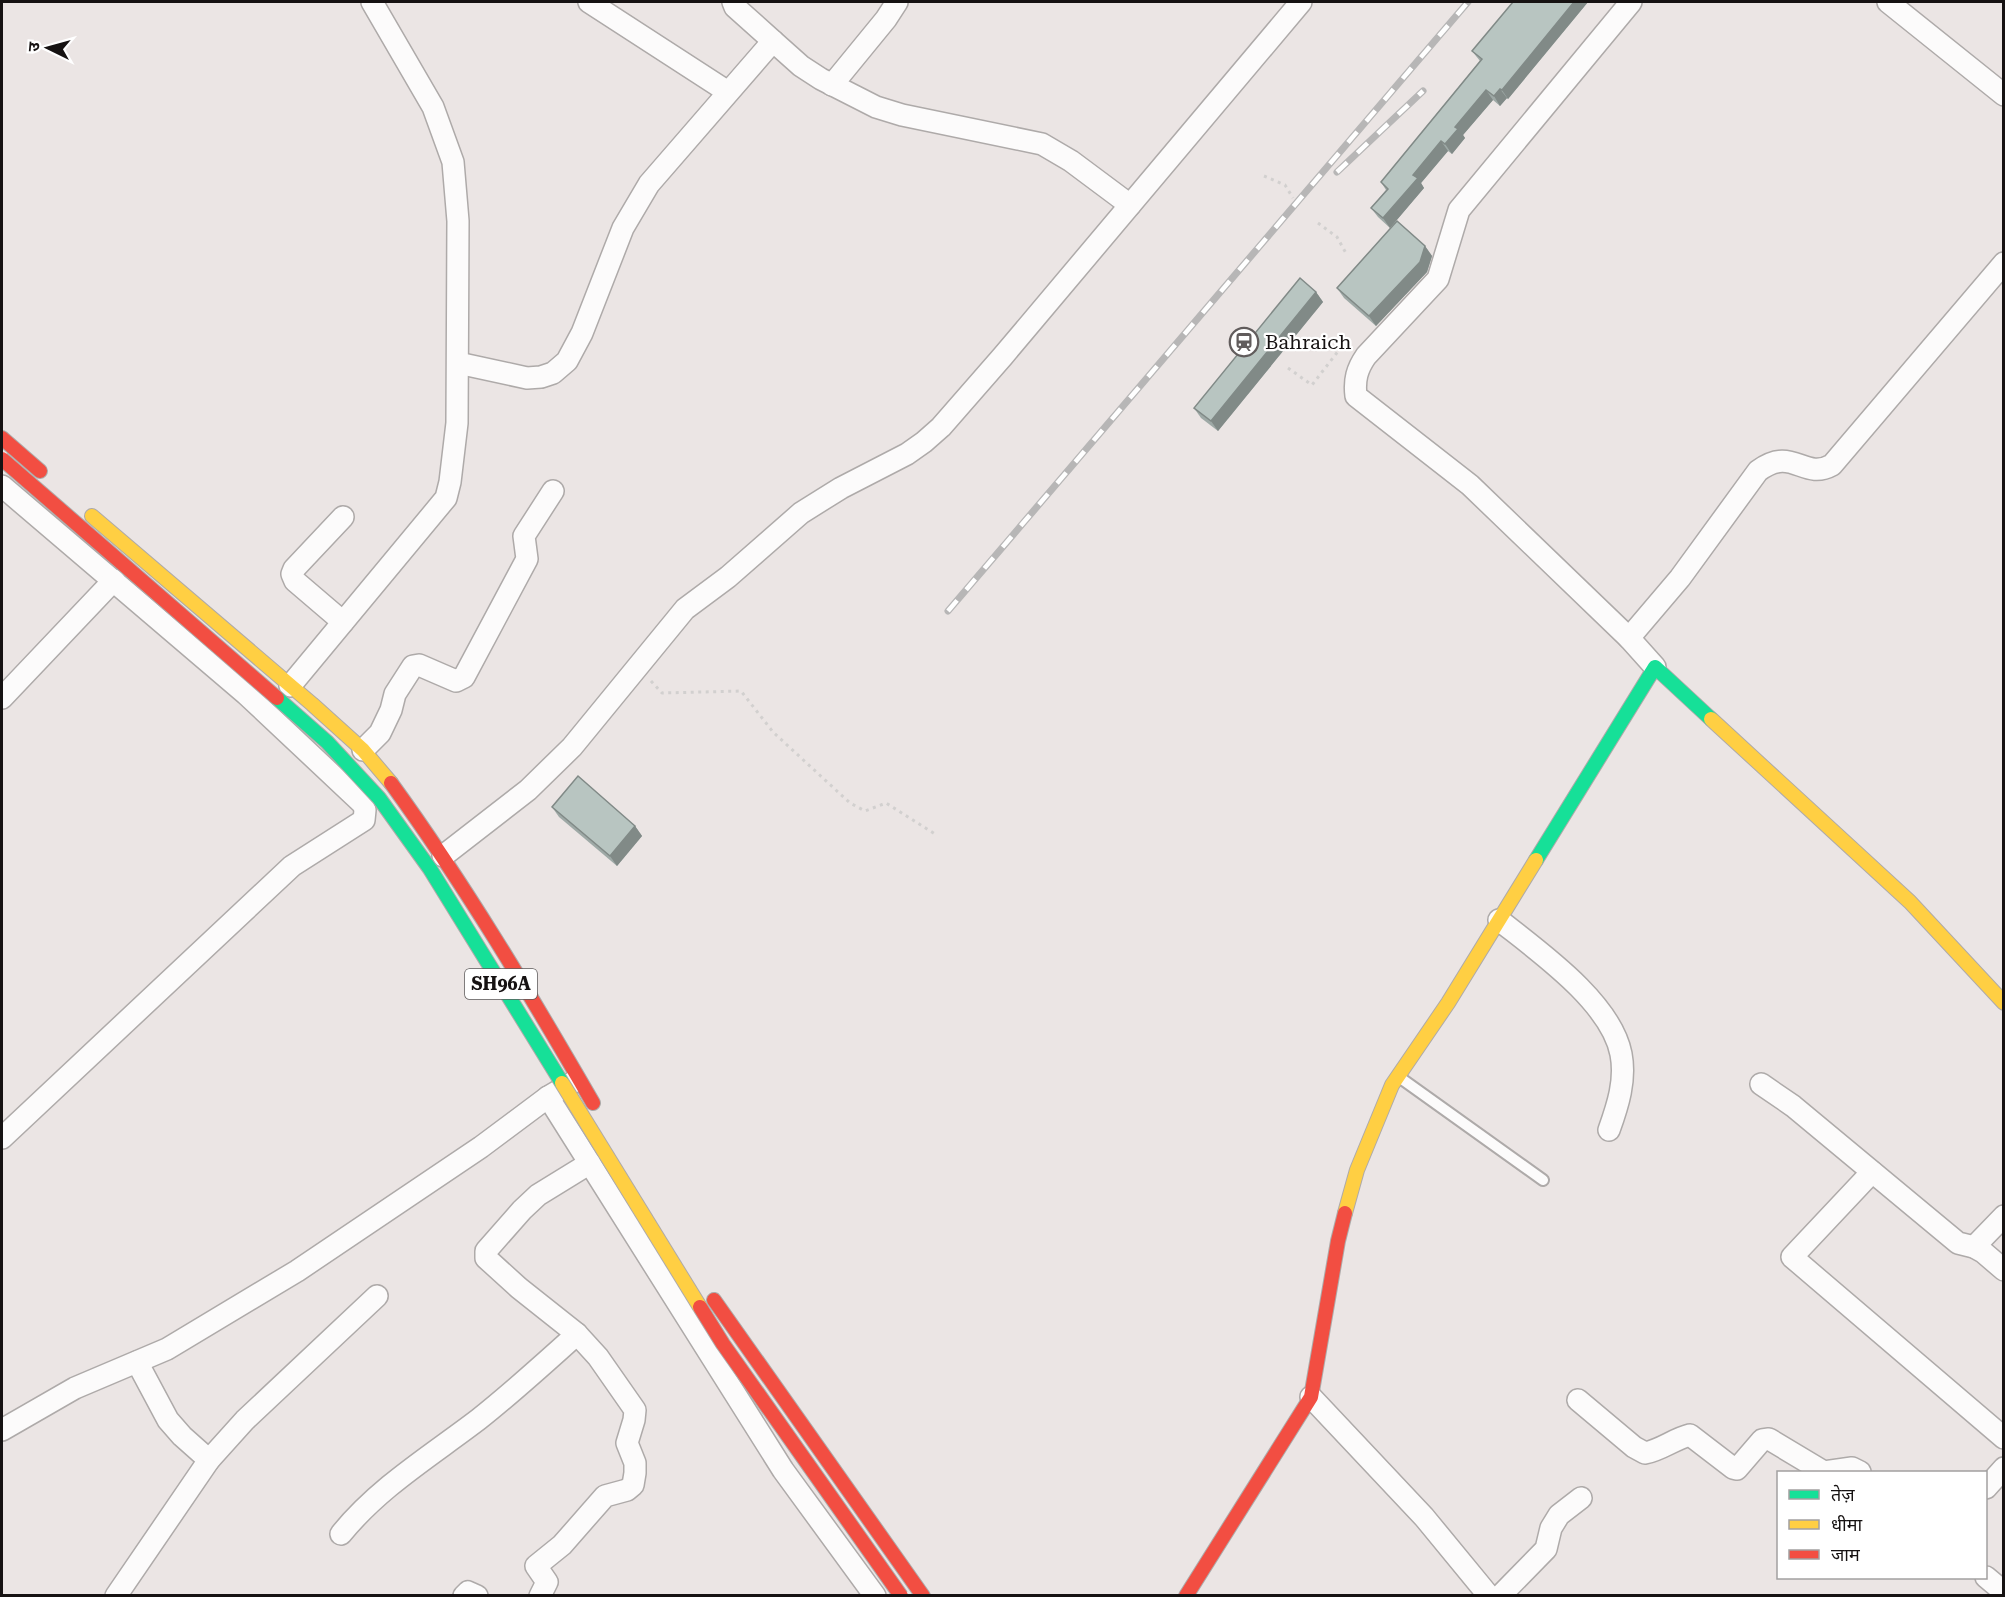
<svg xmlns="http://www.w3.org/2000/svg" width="2005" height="1597" font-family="'Roboto Serif','Noto Sans Devanagari',serif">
  <rect width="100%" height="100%" fill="#ebe5e4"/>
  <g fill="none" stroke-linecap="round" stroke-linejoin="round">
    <g stroke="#aeaaa9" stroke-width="14">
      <path id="lane" d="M1399,1077l144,103"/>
    </g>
    <g stroke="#aeaaa9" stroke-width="24">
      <g id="street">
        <path d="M589,2l139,90"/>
        <path d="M733,2l2,5 38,34"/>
        <path d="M1631,2l-172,208 -21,69 -72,77c-9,13 -12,24 -10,40l114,89 159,153 26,29"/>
        <path d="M1888,2l116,93"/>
        <path d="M832,85l54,-66 11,-17"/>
        <path d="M458,363l69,15 14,-1 12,-4 14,-12 15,-28 41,-105 26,-44 124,-143 28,25 20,13 55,28 26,8 140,29 29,17 59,44"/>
        <path d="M2,486l244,208 117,110 2,6 -1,10 -72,46 -290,272"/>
        <path d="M343,622l-48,-41 -3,-7 2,-5 49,-52"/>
        <path d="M1629,638l51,-60 78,-107c35,-26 45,10 74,-6l172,-202"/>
        <path d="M290,686l156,-188 4,-16 7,-59 1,-202 -5,-59 -20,-55 -61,-105"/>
        <path d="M2,698l112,-118"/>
        <path d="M363,750l17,-17 11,-23 4,-16 18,-28 6,-1 37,16 8,-4 63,-118 -3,-23 29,-45"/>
        <path d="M443,856l85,-66 44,-43 113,-138 43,-32 73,-64 40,-25 66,-34 17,-12 17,-15 62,-71 298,-354"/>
        <path d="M1499,920c39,31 112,82 122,134 5,26 -3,51 -12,76"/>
        <path d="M1761,1084l32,22 165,137 16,4 9,5 21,18"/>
        <path d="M548,1097l235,373 92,126"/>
        <path d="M1872,1172l-80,85 212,181"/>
        <path d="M1974,1247l30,-31"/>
        <path d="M137,1362l31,58 14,16 27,24"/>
        <path d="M1311,1397l113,120 65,79"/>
        <path d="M1578,1400l56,47 11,6c16,-3 29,-14 45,-18l43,33 4,1 25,-29 7,-1 55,33 28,-4 8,4"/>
        <path d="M2,1430l73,-42 92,-39 130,-78 184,-124 67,-50 27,-16"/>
        <path d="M1986,1488l18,-20"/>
        <path d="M341,1534c38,-47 91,-79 138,-115 34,-27 66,-56 98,-85"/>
        <path d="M1986,1577l18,15"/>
        <path d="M116,1596l93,-136 36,-40 132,-124"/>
        <path d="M464,1596l4,-4 9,4"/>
        <path d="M540,1596l7,-14 -11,-16 26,-21 43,-49 22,-6 6,-5 2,-12v-10l-8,-20 7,-23 1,-10 -37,-53 -21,-23 -58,-46 -33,-30v-7l36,-41 16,-15 52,-32"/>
        <path d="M1500,1596l46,-47 5,-21 8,-13 22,-17"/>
      </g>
    </g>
    <g stroke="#aeaaa9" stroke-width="16">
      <path id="fast" d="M1536,860l119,-193 56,52"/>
    </g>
    <g stroke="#aeaaa9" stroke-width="16">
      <g id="slow">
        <path d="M92,516l220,188 51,46 28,33"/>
        <path d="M1711,719l199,183 94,101"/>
        <path d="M1345,1213l12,-43 35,-85 56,-82 88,-143"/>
      </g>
    </g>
    <g stroke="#aeaaa9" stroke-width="16">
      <g id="jam">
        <path d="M2,438l38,33"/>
        <path d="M391,783c74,102 139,211 202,320"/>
        <path d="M714,1300l209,296"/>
        <path d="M1186,1596l125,-199 27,-156 7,-28"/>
      </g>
    </g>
    <g stroke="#d2d0cf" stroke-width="3" stroke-dasharray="3 4.5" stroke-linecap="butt">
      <path d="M1264,176l21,9 8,13"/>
      <path d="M1318,223l19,14 10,18"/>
      <path d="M1288,368l24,17 34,-44 4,3"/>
      <path d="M651,681l11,12 79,-2 32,41 77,71 15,8 21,-8 49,31"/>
    </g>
    <use href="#lane" stroke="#fcfbfb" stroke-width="10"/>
    <use href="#street" stroke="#fcfbfb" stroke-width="21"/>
    <use href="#fast" stroke="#16e098" stroke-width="14"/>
    <use href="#slow" stroke="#ffcf43" stroke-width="14"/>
    <use href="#jam" stroke="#f24e42" stroke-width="14"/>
    <g stroke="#b7b6b6" stroke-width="7">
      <g id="rail">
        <path d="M1337,172l86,-81"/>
        <path d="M948,611l520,-609"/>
      </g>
    </g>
    <use href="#rail" stroke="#fff" stroke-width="4.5" stroke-dasharray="14" stroke-linecap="butt"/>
    <g stroke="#aeaaa9" stroke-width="16" stroke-linecap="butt">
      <path id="fast-bridge" d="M277,698l50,44 52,56 51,71 132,214"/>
    </g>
    <g stroke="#aeaaa9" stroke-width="16" stroke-linecap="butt">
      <path id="slow-bridge" d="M562,1083l138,224"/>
    </g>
    <g stroke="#aeaaa9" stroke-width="16" stroke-linecap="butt">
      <g id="jam-bridge">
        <path d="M2,459l275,239"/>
        <path d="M700,1307l23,37 178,252"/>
      </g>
    </g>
    <use href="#fast-bridge" stroke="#16e098" stroke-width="14"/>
    <use href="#slow-bridge" stroke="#ffcf43" stroke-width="14"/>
    <use href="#jam-bridge" stroke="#f24e42" stroke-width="14"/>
  </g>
  <g fill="#9ea9a6">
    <path d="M1513,2h75l-80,97 -1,-1 -7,8 -7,-6 -30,35 2,3 -13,16 -4,-3 -27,32 3,5 -34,40 -12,-11 -7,-9 15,-18 -5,-8 99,-121 -8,-10z"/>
    <path d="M1425,246l7,10 -5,16 -51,54 -32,-28 -7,-10z"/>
    <path d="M1316,292l7,10 -105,129 -17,-13 -7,-10z"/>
    <path d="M552,807l83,19 7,10 -25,30 -58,-49z"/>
  </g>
  <g fill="#818a87">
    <path d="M1574,2h14l-80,97 -6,-9z"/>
    <path d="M1500,89l7,9 -7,8 -6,-10z"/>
    <path d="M1486,90l7,10 -30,35 2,3 -13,16 -7,-10 10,-17z"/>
    <path d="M1441,141l7,10 -27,32 3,5 -34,40 -7,-10 30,-43z"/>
    <path d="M1425,246l7,10 -5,16 -51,54 -7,-10z"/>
    <path d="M1316,292l7,10 -105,129 -7,-10z"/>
    <path d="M635,826l7,10 -25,30 -7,-10z"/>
  </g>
  <g fill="#b8c5c1" stroke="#818a87" stroke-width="1.5">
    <path d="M1513,2h61l-72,88 -2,-1 -6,7 -8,-6 -31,37 3,2 -13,15 -4,-3 -28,34 5,3 -35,40 -12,-10 17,-19 -7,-7 101,-123 -10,-8z"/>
    <path d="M1397,221l28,25 -5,16 -51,54 -32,-28z"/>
    <path d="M1300,278l16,14 -105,129 -17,-13z"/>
    <path d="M578,776l57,50 -25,30 -58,-49z"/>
  </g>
  <defs>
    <g id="station-ring" transform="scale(1.5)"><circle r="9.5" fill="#fff" stroke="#615c5c" stroke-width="1.5"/><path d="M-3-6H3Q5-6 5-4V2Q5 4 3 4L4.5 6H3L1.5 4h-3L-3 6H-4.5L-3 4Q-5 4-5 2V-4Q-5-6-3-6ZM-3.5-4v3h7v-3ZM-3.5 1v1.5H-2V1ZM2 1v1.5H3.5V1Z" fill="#615c5c"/></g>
  </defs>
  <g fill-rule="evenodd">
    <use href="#station-ring" x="1244" y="342"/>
  </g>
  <g text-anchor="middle" stroke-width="4.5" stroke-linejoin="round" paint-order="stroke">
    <rect fill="#fff" stroke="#5c5959" stroke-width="1.5" x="465" y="969" width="72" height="30" rx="4.5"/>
    <g font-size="18" font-weight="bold" fill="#161212">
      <text x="501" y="990">SH96A</text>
    </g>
    <g font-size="20" fill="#161212" stroke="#fff" text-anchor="start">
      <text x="1265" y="349">Bahraich</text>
    </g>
  </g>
  <rect width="2005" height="1597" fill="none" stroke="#161212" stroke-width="6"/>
  <rect x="1777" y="1471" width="210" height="108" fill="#ffffff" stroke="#a2a0a0" stroke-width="1.5"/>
  <rect x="1789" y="1490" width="30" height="9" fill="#16e098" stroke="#a2a0a0" stroke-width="1.5"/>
  <text x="1831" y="1501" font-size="18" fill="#161212">तेज़</text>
  <rect x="1789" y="1520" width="30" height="9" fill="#ffcf43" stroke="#a2a0a0" stroke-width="1.5"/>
  <text x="1831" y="1531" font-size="18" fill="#161212">धीमा</text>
  <rect x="1789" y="1550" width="30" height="9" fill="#f24e42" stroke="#a2a0a0" stroke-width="1.5"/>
  <text x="1831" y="1561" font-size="18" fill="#161212">जाम</text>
  <g transform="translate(48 48) rotate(275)" stroke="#ffffff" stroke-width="4.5" paint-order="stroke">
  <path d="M0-4.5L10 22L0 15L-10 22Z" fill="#161212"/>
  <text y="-9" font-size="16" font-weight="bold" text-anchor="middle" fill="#161212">उ</text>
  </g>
</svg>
